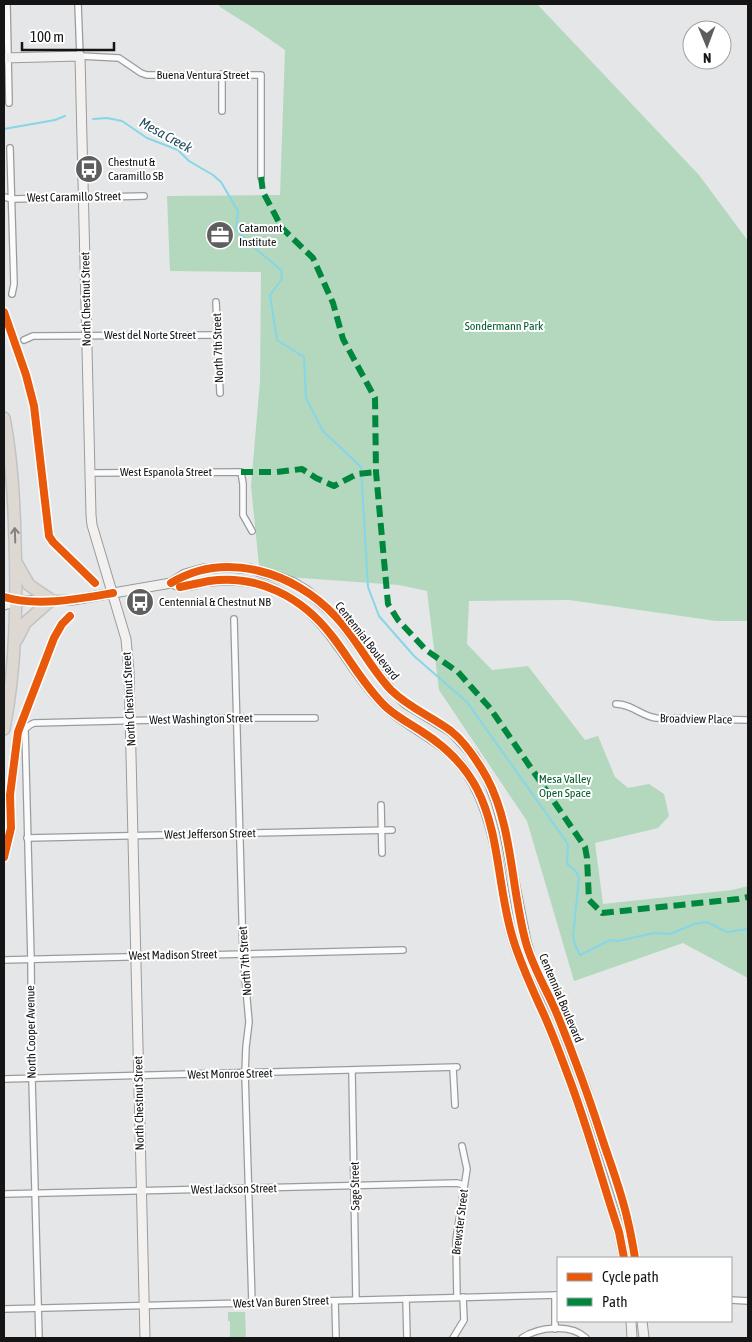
<svg xmlns="http://www.w3.org/2000/svg" width="752" height="1342" font-family="'Asap Condensed',sans-serif">
  <rect width="100%" height="100%" fill="#e5e6e7"/>
  <g fill="#b3d8bd">
    <path d="M218,4h319l162,171 49,66v380h-32l-147,-21 -100,1 -2,43 25,26 36,-4 57,74 13,-4 17,41 13,11 21,-4 15,10 5,22 -11,12 -63,15 8,61 129,-14 16,-4v92l-65,-35 -109,38 -47,-160 -88,-131 -12,-99 -28,-6 -139,-10 -9,-89 9,-105 1,-109 -91,-1 -3,-75 113,-1 5,-145 -30,-21 -35,-22z"/>
    <path d="M228,1312h17l1,26h-16v-17h-2z"/>
  </g>
  <g fill="none" stroke-linecap="round" stroke-linejoin="round">
    <g stroke="#86d6e8" stroke-width="2">
      <path d="M93,119l14,-1 15,3 25,17 31,12 11,11 24,14 8,7 17,29 -2,18 14,15 31,26 1,9 -12,16 7,45 27,17 2,41 17,33 38,36 7,120 11,29 35,40 53,46 101,142 -1,20 8,6 4,8 -6,58 2,9 5,10 30,-15 8,1 36,-8 16,1 24,-10 13,-2 20,10 21,-3"/>
      <path d="M4,129l51,-9 10,-4"/>
    </g>
    <g stroke="#9a9b9c" stroke-width="8">
      <g id="minor">
        <path d="M7,4l2,99"/>
        <path d="M78,4l2,52 39,2 22,15 6,2h114v102"/>
        <path d="M222,74v37"/>
        <path d="M10,148l4,136 -2,10"/>
        <path d="M4,197l9,2 131,-3"/>
        <path d="M216,302l4,91"/>
        <path d="M24,340l9,-4 184,-1"/>
        <path d="M90,473l151,-1 2,12v31l9,16"/>
        <path d="M234,619l9,335 6,68 -3,25 -1,27 7,229"/>
        <path d="M616,704c16,0 25,12 40,14l92,2"/>
        <path d="M381,805l1,48"/>
        <path d="M27,838l365,-8"/>
        <path d="M4,960l399,-10"/>
        <path d="M453,1068l2,37"/>
        <path d="M352,1071l4,229"/>
        <path d="M4,1079l453,-12"/>
        <path d="M4,1194l453,-11 7,2"/>
        <path d="M555,1295v34"/>
        <path d="M457,1297l-1,-57 11,-71 -5,-23"/>
        <path d="M406,1299l1,39"/>
        <path d="M731,1300l17,1"/>
        <path d="M335,1301l1,37"/>
        <path d="M4,1309l554,-14"/>
        <path d="M39,1338l-7,-259 -1,-119 -6,-231 5,-4 4,-2 202,-5h79"/>
        <path d="M453,1338l11,-18 -1,-23"/>
        <path d="M522,1338c16,-11 49,-15 64,0"/>
      </g>
    </g>
    <g stroke="#9a9b9c" stroke-width="11">
      <g id="secondary">
        <path d="M4,58l76,-2 11,459 1,10 34,114 3,33 16,666"/>
        <path d="M171,583c15,7 25,-1 41,-2 23,-2 47,0 68,11 51,26 62,68 98,107 27,30 65,38 89,74 25,37 31,89 39,132 2,12 3,23 7,34 7,24 18,46 28,68 10,24 20,48 29,73 18,50 33,102 49,152l5,26"/>
        <path d="M4,597l12,4 57,-1 98,-17 14,-9 18,-5 23,-2 25,2 27,8 16,6 13,8 30,26 53,72 15,14 47,29 22,24 14,24 8,21 8,29 22,111 6,21 25,52 28,73 43,135 7,36"/>
        <path d="M4,605l12,-4"/>
        <path d="M631,1321l1,17"/>
        <path d="M642,1321l2,17"/>
      </g>
    </g>
    <g stroke="#c2c3c3" stroke-width="14">
      <g id="motorway">
        <path d="M4,418c8,40 10,80 11,121 2,64 1,128 -11,190"/>
        <path d="M17,639l8,-16 26,-23 -22,-15 -12,-21"/>
      </g>
    </g>
    <use href="#minor" stroke="#fbfbfb" stroke-width="5.5"/>
    <use href="#secondary" stroke="#f3f1ef" stroke-width="9"/>
    <use href="#motorway" stroke="#ded8d3" stroke-width="11"/>
    <g stroke="#00873e" stroke-width="6" stroke-dasharray="12 6" stroke-linecap="butt">
      <path d="M261,177l2,15 19,36 31,30 20,45 10,36 32,59 1,74 12,132 10,16 28,30 32,22 32,36 95,139 2,11 2,42 13,13 136,-14 10,-2"/>
      <path d="M241,472h36l25,-3 14,9 18,8 23,-12 19,-2"/>
    </g>
    <g stroke="#fff" stroke-width="11">
      <g id="cycleway">
        <path d="M4,312l22,63 8,31 15,130 4,6 42,41"/>
        <path d="M171,583c54,-33 124,-11 165,34 21,22 34,51 55,73 18,18 40,26 60,41 15,12 27,31 36,47 26,49 24,112 39,165 7,25 21,47 31,71 16,40 31,80 44,121 9,28 21,58 27,87 3,12 5,24 7,36"/>
        <path d="M180,587c10,-2 19,-4 29,-6 49,-7 93,16 123,55 18,23 32,50 54,71 11,10 23,16 35,24 24,15 43,33 56,58 23,44 21,103 36,150 7,23 17,45 27,67 11,23 20,48 29,72 19,50 33,103 50,154l5,26"/>
        <path d="M4,597c34,10 74,2 109,-4"/>
        <path d="M4,857l7,-29 -1,-33 8,-63 36,-94 8,-14 8,-8"/>
      </g>
    </g>
    <use href="#cycleway" stroke="#e8590c" stroke-width="8"/>
  </g>
  <defs><path id="oneway-shaft" d="M-6 0H5M1.5-3L5.5 0L1.5 3" fill="none" stroke-width="1.6" stroke-linecap="round" stroke-linejoin="round" transform="scale(1.25)"/></defs>
  <use stroke="#84807e" href="#oneway-shaft" transform="translate(15 535) rotate(-92)"/>
  <defs>
    <g id="bus-disc" transform="scale(1.4375)"><circle r="9.5" fill="#5e5e5f" stroke="#fff"/><path d="M-5-6H5V4H4V6H2V4H-2V6H-4V4H-5ZM-3.5-4V0h7V-4ZM-3.5 1.2v1.5H-2V1.2ZM2 1.2v1.5H3.5V1.2Z" fill="#fff"/></g>
    <g id="office-disc" transform="scale(1.4375)"><circle r="9.5" fill="#5e5e5f" stroke="#fff"/><path d="M-6-3h4V-5.5h4V-3h4V5H-6ZM-1-4.5V-3h2v-1.5ZM-6 0V1H6V0Z" fill="#fff"/></g>
  </defs>
  <g fill-rule="evenodd">
    <use href="#bus-disc" x="89" y="169"/>
    <use href="#office-disc" x="220" y="235"/>
    <use href="#bus-disc" x="140" y="602"/>
  </g>
  <g text-anchor="middle" stroke-width="4" stroke-linejoin="round" paint-order="stroke">
    <g font-size="12" fill="#151516" stroke="#fff">
      <text x="203" y="79">Buena Ventura Street</text>
      <text transform="translate(74 197) rotate(-1)" y="4">West Caramillo Street</text>
      <text transform="translate(86 299) rotate(-91)" y="4">North Chestnut Street</text>
      <text x="150" y="339">West del Norte Street</text>
      <text transform="translate(218 348) rotate(-92)" y="4">North 7th Street</text>
      <text x="166" y="476">West Espanola Street</text>
      <text transform="translate(367 641) rotate(52)" y="4">Centennial Boulevard</text>
      <text transform="translate(129 699) rotate(-93)" y="4">North Chestnut Street</text>
      <text transform="translate(201 719) rotate(-1)" y="4">West Washington Street</text>
      <text transform="translate(696 719) rotate(1)" y="4">Broadview Place</text>
      <text transform="translate(210 834) rotate(-1)" y="4">West Jefferson Street</text>
      <text transform="translate(173 955) rotate(-1)" y="4">West Madison Street</text>
      <text transform="translate(245 961) rotate(-94)" y="4">North 7th Street</text>
      <text transform="translate(561 998) rotate(67)" y="4">Centennial Boulevard</text>
      <text transform="translate(31 1032) rotate(-91)" y="4">North Cooper Avenue</text>
      <text transform="translate(230 1074) rotate(-1)" y="4">West Monroe Street</text>
      <text transform="translate(139 1103) rotate(-91)" y="4">North Chestnut Street</text>
      <text transform="translate(355 1186) rotate(-91)" y="4">Sage Street</text>
      <text transform="translate(234 1189) rotate(-1)" y="4">West Jackson Street</text>
      <text transform="translate(460 1222) rotate(-83)" y="4">Brewster Street</text>
      <text transform="translate(281 1302) rotate(-2)" y="4">West Van Buren Street</text>
    </g>
    <g font-size="12" fill="#151516" stroke="#fff" text-anchor="start">
      <text x="108" y="166">Chestnut &amp;<tspan x="108" dy="14">Caramillo SB</tspan></text>
      <text x="239" y="232">Catamont<tspan x="239" dy="14">Institute</tspan></text>
      <text x="159" y="606">Centennial &amp; Chestnut NB</text>
    </g>
    <g font-size="12" fill="#005b2a" stroke="#fff">
      <text x="504" y="330">Sondermann Park</text>
      <text x="565" y="783">Mesa Valley<tspan x="565" dy="14">Open Space</tspan></text>
    </g>
    <g font-size="14" font-style="italic" fill="#1c4d59" stroke="#fff">
      <text transform="translate(166 135) rotate(29)" y="5">Mesa Creek</text>
    </g>
  </g>
  <rect width="752" height="1342" fill="none" stroke="#151516" stroke-width="10"/>
  <rect x="557" y="1257" width="175" height="65" fill="#ffffff" stroke="#a1a1a2"/>
  <rect x="567" y="1273" width="25" height="8" fill="#e8590c" stroke="#a1a1a2"/>
  <text x="602" y="1282" font-size="15" fill="#151516">Cycle path</text>
  <rect x="567" y="1298" width="25" height="8" fill="#00873e" stroke="#a1a1a2"/>
  <text x="602" y="1307" font-size="15" fill="#151516">Path</text>
  <g transform="translate(707 45) rotate(179)"><circle r="24" fill="#ffffff" stroke="#a1a1a2"/>
  <path d="M0-4L9 19L0 12L-9 19Z" fill="#5e5e5f"/>
  <text y="-8" font-size="14" font-weight="bold" text-anchor="middle" fill="#151516">N</text>
  </g>
  <path d="M22 42v8h92v-8" fill="none" stroke="#151516" stroke-width="2.5"/>
  <text x="30" y="42" font-size="15" fill="#151516" stroke="#ffffff" stroke-width="4" paint-order="stroke">100 m</text>
</svg>
